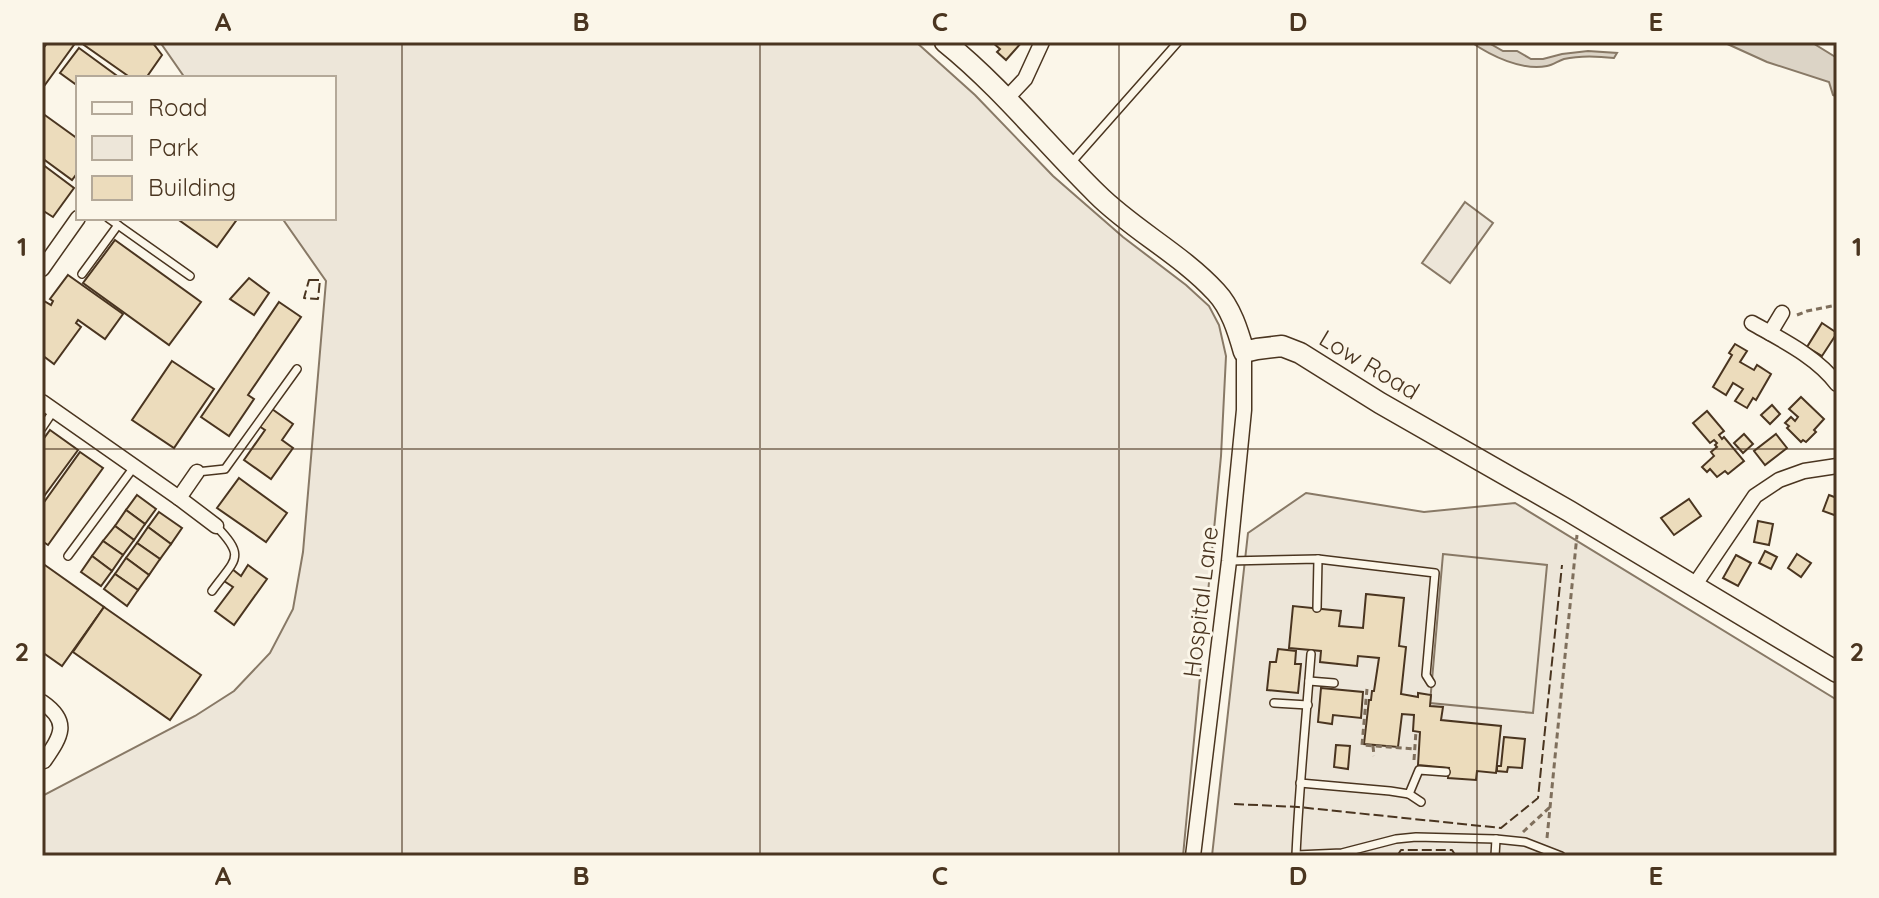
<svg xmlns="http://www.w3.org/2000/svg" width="1879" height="898" font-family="Quicksand,sans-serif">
  <rect width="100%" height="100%" fill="#fbf6e9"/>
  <g fill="#ede6d9" stroke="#887966" stroke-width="2">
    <path d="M160,42h756l59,53 78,81 70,61 63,48 23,21 10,19 7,31 -5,100 -38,400h-1141v-60l153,-80 39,-25 36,-38 23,-44 10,-57 23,-271 -44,-63h52v-140h-149z"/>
    <path d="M1465,202l28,21 -43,60 -28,-20z"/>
    <path d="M1306,493l118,19 91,-9 322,197v156h-625l36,-323z"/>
  </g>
  <path fill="#ede7d9" stroke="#887966" stroke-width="2" d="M1443,554l104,11 -14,148 -103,-10z"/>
  <g fill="#dcd4c6" stroke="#887966" stroke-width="2">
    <path d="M1471,42h16l16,9h14l14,8h12l19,-5 26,-3 29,2 -3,5c-17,-2 -33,-3 -50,1 -6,2 -11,6 -17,7 -25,5 -56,-10 -76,-24z"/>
    <path d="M1723,42h88l26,16v39l-4,-2 -4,-13 -62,-20z"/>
  </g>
  <g fill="#ecdcbc" stroke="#4a3520" stroke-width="2">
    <path d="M48,42h28l-34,47v-39z"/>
    <path d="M86,42h66l10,13 -16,23h-15l-47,-33z"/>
    <path d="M992,42h30l-16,18 -9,-8 3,-3z"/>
    <path d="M79,48l41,30h-42v8l-18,-13z"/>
    <path d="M42,113l36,26v33l-6,8 -30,-22z"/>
    <path d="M42,164l32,24 -21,29 -11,-7z"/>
    <path d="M176,218h62l-21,29z"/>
    <path d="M115,240l86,62 -32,43 -86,-62z"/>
    <path d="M68,275l55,39 -18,25 -27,-19 -2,3 5,4 -27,37 -12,-9v-52l2,-2 7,4 2,-4 -3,-2z"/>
    <path d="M249,278l20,15 -15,22 -24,-16z"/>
    <path d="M279,302l22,15 -53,78 6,4 -25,37 -28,-19z"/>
    <path d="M1822,323l15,10 -15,23 -15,-9z"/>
    <path d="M1735,344l12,7 -7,11 14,8 3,-5 14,9 -15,26 -3,-2 -6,10 -12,-7 8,-12 -10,-6 -7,12 -13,-8 19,-32 -3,-2z"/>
    <path d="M172,361l42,28 -40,59 -42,-28z"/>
    <path d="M1801,397l23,22 -10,11 2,2 -10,10 -3,-2 -2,2 -14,-14 2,-2 -4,-3 6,-6 4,4 3,-4 -9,-8z"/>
    <path d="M1772,405l8,9 -10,10 -9,-9z"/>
    <path d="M272,409l21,15 -11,16 11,8 -22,31 -27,-19 21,-30 -6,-4z"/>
    <path d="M1707,411l17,20 -5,4 3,4 2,-2 20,24 -16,13 -3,-3 -8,6 -7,-8 -3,3 -5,-5 12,-11 -3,-4 6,-5 -2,-2 2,-2 -3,-3 -4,3 -17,-20z"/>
    <path d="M50,430l28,20 -36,49v-58z"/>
    <path d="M1744,434l9,10 -10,9 -9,-10z"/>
    <path d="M1776,434l11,14 -22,17 -11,-14z"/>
    <path d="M80,452l23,16 -55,77 -6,-4v-36z"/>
    <path d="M239,478l48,35 -21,29 -49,-34z"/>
    <path d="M137,495l19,14 -11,15 -19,-14z"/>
    <path d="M1829,495l8,3v18l-14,-5z"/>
    <path d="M1689,499l12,17 -27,19 -13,-17z"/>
    <path d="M126,510l19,14 -11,16 -19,-14z"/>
    <path d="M159,512l23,16 -11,16 -23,-17z"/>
    <path d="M1758,521l15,3 -4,21 -15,-3z"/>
    <path d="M115,526l19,14 -11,15 -20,-14z"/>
    <path d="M148,527l23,17 -11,15 -23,-16z"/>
    <path d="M103,541l20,14 -11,16 -20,-15z"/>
    <path d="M137,543l23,16 -11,16 -23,-17z"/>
    <path d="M1765,551l12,6 -6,12 -12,-6z"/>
    <path d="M1797,554l14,9 -10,14 -13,-9z"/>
    <path d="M1736,555l15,8 -13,23 -15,-8z"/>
    <path d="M92,556l20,15 -11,15 -20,-14z"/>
    <path d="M126,558l23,17 -11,15 -23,-16z"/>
    <path d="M42,563l62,44 -42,59 -20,-14z"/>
    <path d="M248,565l19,14 -33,46 -19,-14 18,-24 -9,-6 8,-12 9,7z"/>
    <path d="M115,574l23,16 -11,16 -23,-17z"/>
    <path d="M1366,594l38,4 -5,48 7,1 -5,47 17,3v-4l13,2 -1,11 13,1 -2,13 60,6 -5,47 -19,-2 -1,9 -28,-2 1,-10 -31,-3 2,-33 -7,-1 1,-16 -12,-1 -4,33 -34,-3 5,-44h2l1,-9h2l5,-33 -21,-2 -1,10 -37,-4 1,-11 -32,-3 4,-42 48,5 -2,15 24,2z"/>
    <path d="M104,607l97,68 -31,45 -97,-68z"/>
    <path d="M1278,649l18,2 -1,13h6l-3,29 -31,-3 3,-28h6z"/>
    <path d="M1321,688l42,4 -2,26 -28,-3 -1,9 -14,-2z"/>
    <path d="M1504,737l21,2 -3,29 -14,-1 -1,5 -10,-1v-5h4z"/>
    <path d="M1336,745l14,1 -2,23 -14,-2z"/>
  </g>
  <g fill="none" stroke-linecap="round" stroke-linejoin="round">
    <g stroke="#4a3520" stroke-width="10">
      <g id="lane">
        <path d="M1071,163l107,-121"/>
        <path d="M108,218l82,58"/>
        <path d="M82,274l36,-49"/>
        <path d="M42,428l12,-18"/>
        <path d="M197,472l28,-3 72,-100"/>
        <path d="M68,556l66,-89"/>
        <path d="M1229,561l89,-2 117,14 -9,102 5,8"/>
        <path d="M212,591c23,-32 35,-33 4,-65"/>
        <path d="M1317,608l1,-49"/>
        <path d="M1309,681l25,2"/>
        <path d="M1274,703l34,2"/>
        <path d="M1300,783l90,8 19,3 10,-24 27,2"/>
        <path d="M1409,794l12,8"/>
        <path d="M1296,855c3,-67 10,-134 15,-201"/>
        <path d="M1296,856v-1l46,-2 54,-14 20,-2 80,2 29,3 36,14"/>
        <path d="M1495,856l1,-17"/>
      </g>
    </g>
    <g stroke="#4a3520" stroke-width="17">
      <g id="street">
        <path d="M1007,98l18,-19 17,-37"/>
        <path d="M42,269l36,-51"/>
        <path d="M1752,323c30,17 65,34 85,61"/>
        <path d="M1770,333l12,-20"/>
        <path d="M42,402l137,96 18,-26"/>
        <path d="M179,498l37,28"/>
        <path d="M1694,586l61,-90 24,-16 25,-9 33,-5"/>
        <path d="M42,702c29,20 19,34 2,59"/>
        <path d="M1193,856l36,-295 15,-151v-58"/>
      </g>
    </g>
    <g stroke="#4a3520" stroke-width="23">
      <path id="secondary" d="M945,42c56,45 101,102 152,152 36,36 84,60 119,98 15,16 22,39 28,60l13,-3 25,-3 18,7 80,50 189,108 268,161"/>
    </g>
    <g stroke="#7f6f5c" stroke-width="3" stroke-dasharray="6 4" stroke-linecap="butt">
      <path d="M1797,315l10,-4 30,-6"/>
      <path d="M1367,689l-5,56 53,4"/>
      <path d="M1373,746l1,10"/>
      <path d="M1414,760l2,-29"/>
      <path d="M1523,832l27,-25"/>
      <path d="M1547,838l30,-303"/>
    </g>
    <use href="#lane" stroke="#fbf6e9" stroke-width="7"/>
    <use href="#street" stroke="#fbf6e9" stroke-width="14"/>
    <use href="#secondary" stroke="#fbf6e9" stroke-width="20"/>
    <g stroke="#4a3520" stroke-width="2" stroke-dasharray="10 4" stroke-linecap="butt">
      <path d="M309,280h11l-2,19 -14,-1z"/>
      <path d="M1234,804l64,3 203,21 37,-30 24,-233"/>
      <path d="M1397,856l4,-6h51l4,6"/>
    </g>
  </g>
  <path fill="none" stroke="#4a3520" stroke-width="2" stroke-opacity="0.55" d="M402,42v814M760,42v814M1119,42v814M1477,42v814M42,449h1795"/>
  <g text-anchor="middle" stroke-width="6" stroke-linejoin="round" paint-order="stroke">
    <g font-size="24" fill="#4a3520" stroke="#fbf6e9">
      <text transform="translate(1369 365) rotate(31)" y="8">Low Road</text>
      <text transform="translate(1201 602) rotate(-83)" y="8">Hospital Lane</text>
    </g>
  </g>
  <rect width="1879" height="898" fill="none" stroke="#fbf6e9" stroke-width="88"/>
  <rect x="76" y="76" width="260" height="144" fill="#fbf6e9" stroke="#b4a999" stroke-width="2"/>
  <rect x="92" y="102" width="40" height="12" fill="#fbf6e9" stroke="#b4a999" stroke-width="2"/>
  <text x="148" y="116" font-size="24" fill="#4a3520">Road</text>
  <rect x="92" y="136" width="40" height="24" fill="#ede6d9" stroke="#b4a999" stroke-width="2"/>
  <text x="148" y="156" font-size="24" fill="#4a3520">Park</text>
  <rect x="92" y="176" width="40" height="24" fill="#ecdcbc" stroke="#b4a999" stroke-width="2"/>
  <text x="148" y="196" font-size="24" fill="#4a3520">Building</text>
  <rect x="44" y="44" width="1791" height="810" fill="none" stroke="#4a3520" stroke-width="3"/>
  <g font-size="26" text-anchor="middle" font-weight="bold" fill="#4a3520">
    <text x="223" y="31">A</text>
    <text x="581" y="31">B</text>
    <text x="940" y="31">C</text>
    <text x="1298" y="31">D</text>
    <text x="1656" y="31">E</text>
    <text x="22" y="256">1</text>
    <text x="1857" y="256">1</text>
    <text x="22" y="661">2</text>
    <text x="1857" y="661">2</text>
    <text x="223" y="885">A</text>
    <text x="581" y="885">B</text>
    <text x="940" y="885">C</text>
    <text x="1298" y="885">D</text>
    <text x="1656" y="885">E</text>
  </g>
</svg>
